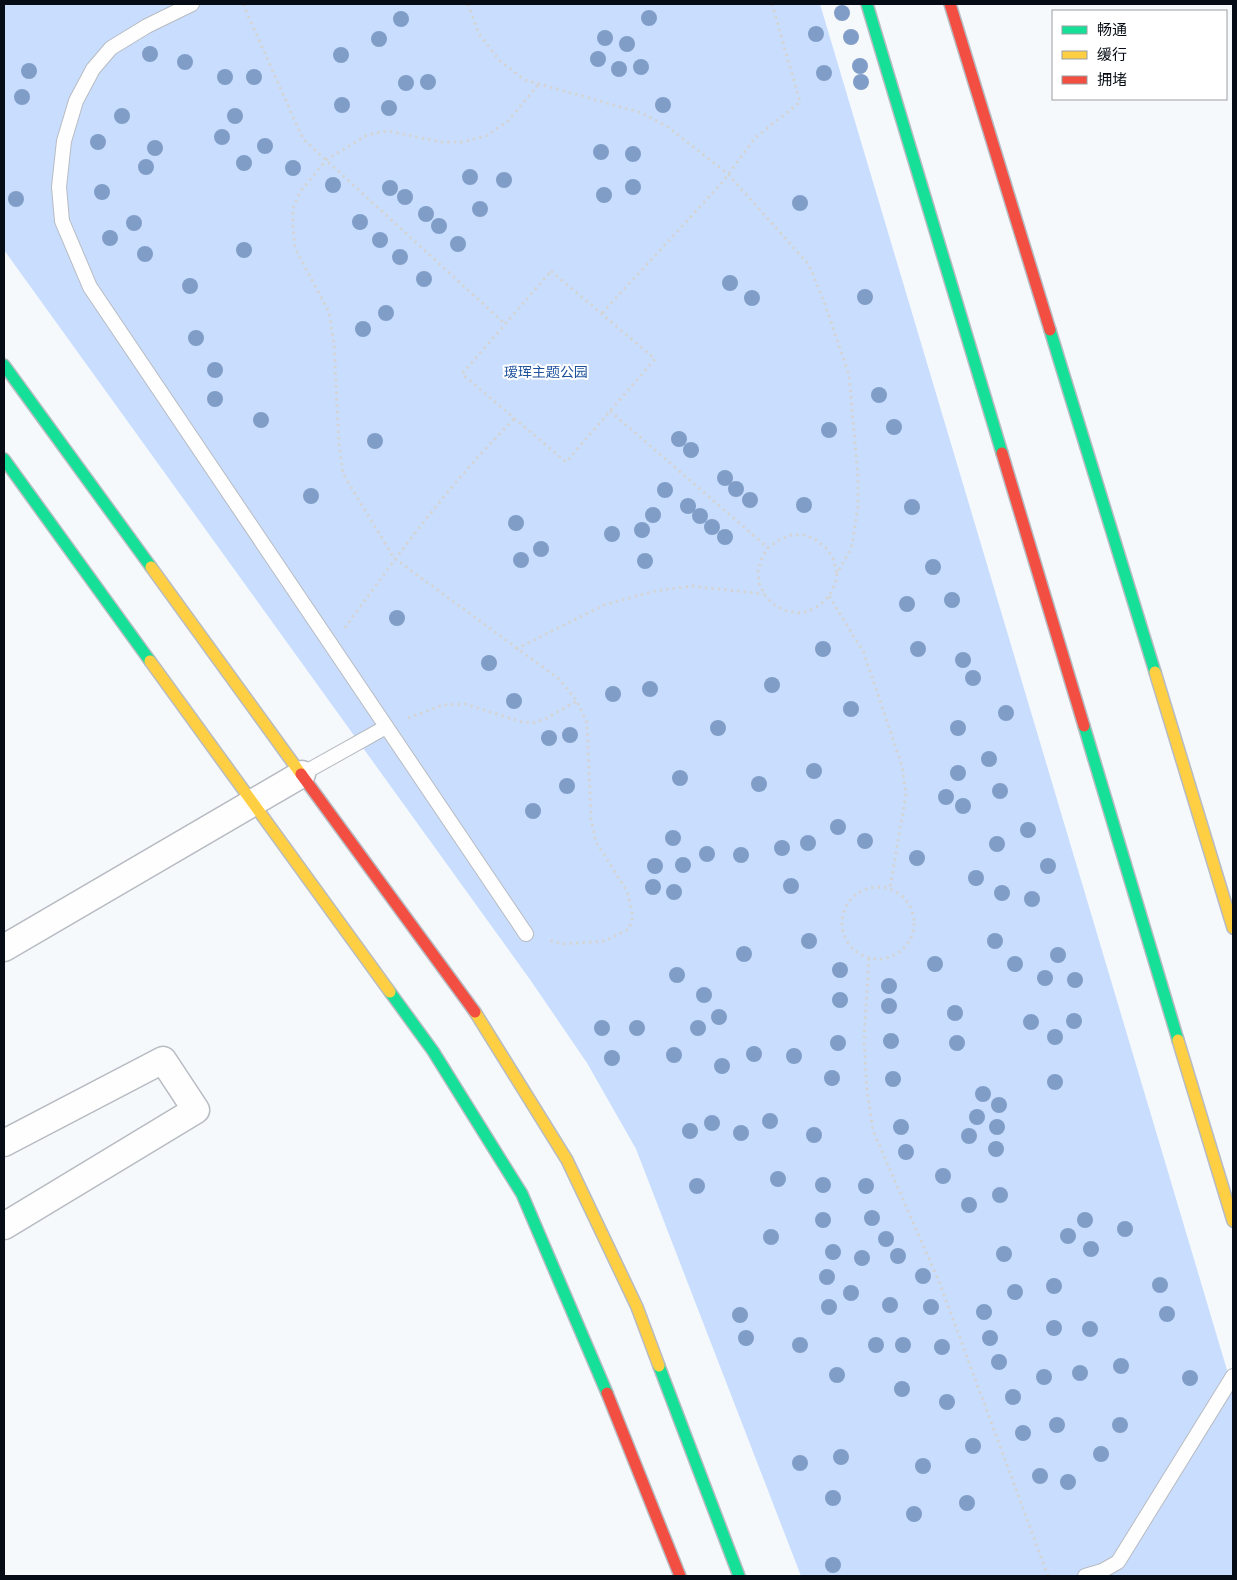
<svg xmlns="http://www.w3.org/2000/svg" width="1237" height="1580" font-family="Lato,'Noto Sans SC',sans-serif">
  <rect width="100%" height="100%" fill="#f6f9fc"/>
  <path fill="#c9defe" d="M4,4h816l413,1386v186h-432l-165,-427 -49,-86 -56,-82 -527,-731z"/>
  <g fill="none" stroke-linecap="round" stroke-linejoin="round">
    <g stroke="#b7bbc2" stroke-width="16">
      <g id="lane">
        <path d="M192,4l-45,22 -36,22 -18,21 -17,32 -12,40 -5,46 3,34 28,66 436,647"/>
        <path d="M302,774l84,-47"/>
        <path d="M1085,1576l17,-5 16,-9 115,-186"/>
      </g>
    </g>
    <g stroke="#b7bbc2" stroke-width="29">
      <g id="street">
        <path d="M4,948l298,-174"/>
        <path d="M4,1143l159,-83 33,50 -192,116"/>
      </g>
    </g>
    <g stroke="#b7bbc2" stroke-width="14">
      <g id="fast">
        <path d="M867,4l135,449"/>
        <path d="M1050,330l105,342"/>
        <path d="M4,365l147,202"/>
        <path d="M4,459l146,202"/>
        <path d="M1084,726l94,314"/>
        <path d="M390,992l43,59 89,143 85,199"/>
        <path d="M659,1366l80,210"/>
      </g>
    </g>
    <g stroke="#b7bbc2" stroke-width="14">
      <g id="slow">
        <path d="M151,567l150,207"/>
        <path d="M150,661l240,331"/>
        <path d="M1155,672l78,256"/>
        <path d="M475,1012l92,148 70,147 22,59"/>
        <path d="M1178,1040l55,181"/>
      </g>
    </g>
    <g stroke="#b7bbc2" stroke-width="14">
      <g id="jam">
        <path d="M950,4l100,326"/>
        <path d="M1002,453l82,273"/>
        <path d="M301,774l174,238"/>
        <path d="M607,1393l73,183"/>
      </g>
    </g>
    <g stroke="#d3d4d5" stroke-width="3" stroke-dasharray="2.5 4" stroke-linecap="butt">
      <path d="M243,4l60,135 202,185"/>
      <path d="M468,4l11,30 21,27 25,19 117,33 26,14 60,47 81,91 16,39 24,71 9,102v30l-7,42 -14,24 -2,11 -6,12 -9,9 -11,6 -12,2 -13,-3 -11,-6 -9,-10 -5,-11 -1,-12 4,-13 6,-10 11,-8 12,-5h13l12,5 10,8 7,10 4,15"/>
      <path d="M538,85l-30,36 -22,15 -24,6h-20l-55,-11 -20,4 -41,25 -26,32 -7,16v19l2,21 34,64 5,32 5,100 4,30 51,84 165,121 18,22 10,22 4,96 5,23 31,49 6,25 -4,13 -24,12 -42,3 -15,-4"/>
      <path d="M551,271l104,88 -89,103 -104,-88z"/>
      <path d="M602,313l119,-129 34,-46 45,-36 -28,-98"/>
      <path d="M610,411l158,137"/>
      <path d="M829,596l35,57 38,113 4,28 -16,94"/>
      <path d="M345,628c52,-73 106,-146 170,-210"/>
      <path d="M516,649l88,-44 51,-14 37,-5 72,8"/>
      <path d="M408,718l35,-13 22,-1 57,18 11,1 12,-4 32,-18"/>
      <circle cx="878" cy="923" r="36"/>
      <path d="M869,958l-5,82 3,50 6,41 67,153 108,292"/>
    </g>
    <use href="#lane" stroke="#fefeff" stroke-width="14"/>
    <use href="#street" stroke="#fefeff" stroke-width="26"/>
    <use href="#fast" stroke="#16e098" stroke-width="11"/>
    <use href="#slow" stroke="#ffcf43" stroke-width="11"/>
    <use href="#jam" stroke="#f24e42" stroke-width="11"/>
  </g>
  <g fill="#809dc8">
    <circle cx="842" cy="13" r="8"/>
    <circle cx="649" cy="18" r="8"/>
    <circle cx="401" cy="19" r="8"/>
    <circle cx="816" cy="34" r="8"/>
    <circle cx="851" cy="37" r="8"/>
    <circle cx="605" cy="38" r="8"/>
    <circle cx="379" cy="39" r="8"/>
    <circle cx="627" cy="44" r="8"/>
    <circle cx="150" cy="54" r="8"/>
    <circle cx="341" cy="55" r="8"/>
    <circle cx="598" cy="59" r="8"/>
    <circle cx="185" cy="62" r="8"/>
    <circle cx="860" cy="66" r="8"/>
    <circle cx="641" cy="67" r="8"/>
    <circle cx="619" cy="69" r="8"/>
    <circle cx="29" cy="71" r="8"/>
    <circle cx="824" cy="73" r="8"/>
    <circle cx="225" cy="77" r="8"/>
    <circle cx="254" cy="77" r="8"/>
    <circle cx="428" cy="82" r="8"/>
    <circle cx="861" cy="82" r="8"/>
    <circle cx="406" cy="83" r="8"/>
    <circle cx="22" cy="97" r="8"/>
    <circle cx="342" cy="105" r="8"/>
    <circle cx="663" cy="105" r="8"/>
    <circle cx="389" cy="108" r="8"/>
    <circle cx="122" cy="116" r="8"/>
    <circle cx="235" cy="116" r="8"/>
    <circle cx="222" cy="137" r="8"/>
    <circle cx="98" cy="142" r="8"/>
    <circle cx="265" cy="146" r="8"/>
    <circle cx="155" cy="148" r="8"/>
    <circle cx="601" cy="152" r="8"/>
    <circle cx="633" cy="154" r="8"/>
    <circle cx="244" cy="163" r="8"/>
    <circle cx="146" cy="167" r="8"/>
    <circle cx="293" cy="168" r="8"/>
    <circle cx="470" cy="177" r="8"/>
    <circle cx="504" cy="180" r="8"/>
    <circle cx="333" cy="185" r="8"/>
    <circle cx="633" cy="187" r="8"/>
    <circle cx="390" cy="188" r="8"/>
    <circle cx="102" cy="192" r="8"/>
    <circle cx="604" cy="195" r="8"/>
    <circle cx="405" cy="197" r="8"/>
    <circle cx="16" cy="199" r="8"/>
    <circle cx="800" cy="203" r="8"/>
    <circle cx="480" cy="209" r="8"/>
    <circle cx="426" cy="214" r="8"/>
    <circle cx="360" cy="222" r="8"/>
    <circle cx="134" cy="223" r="8"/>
    <circle cx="439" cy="226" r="8"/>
    <circle cx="110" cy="238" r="8"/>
    <circle cx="380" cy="240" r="8"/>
    <circle cx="458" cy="244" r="8"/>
    <circle cx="244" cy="250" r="8"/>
    <circle cx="145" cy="254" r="8"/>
    <circle cx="400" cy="257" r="8"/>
    <circle cx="424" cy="279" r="8"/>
    <circle cx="730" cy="283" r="8"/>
    <circle cx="190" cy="286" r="8"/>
    <circle cx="865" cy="297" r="8"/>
    <circle cx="752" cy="298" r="8"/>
    <circle cx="386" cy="313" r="8"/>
    <circle cx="363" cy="329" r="8"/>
    <circle cx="196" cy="338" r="8"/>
    <circle cx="215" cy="370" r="8"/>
    <circle cx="879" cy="395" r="8"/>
    <circle cx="215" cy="399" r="8"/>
    <circle cx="261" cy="420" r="8"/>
    <circle cx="894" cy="427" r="8"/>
    <circle cx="829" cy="430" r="8"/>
    <circle cx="679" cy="439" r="8"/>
    <circle cx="375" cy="441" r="8"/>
    <circle cx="691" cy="450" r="8"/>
    <circle cx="725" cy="478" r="8"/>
    <circle cx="736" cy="489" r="8"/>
    <circle cx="665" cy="490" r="8"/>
    <circle cx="311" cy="496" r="8"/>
    <circle cx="750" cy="500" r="8"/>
    <circle cx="804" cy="505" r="8"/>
    <circle cx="688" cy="506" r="8"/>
    <circle cx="912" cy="507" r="8"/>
    <circle cx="653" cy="515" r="8"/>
    <circle cx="700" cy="516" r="8"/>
    <circle cx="516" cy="523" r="8"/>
    <circle cx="712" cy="527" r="8"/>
    <circle cx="642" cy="530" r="8"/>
    <circle cx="612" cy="534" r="8"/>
    <circle cx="725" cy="537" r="8"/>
    <circle cx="541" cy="549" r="8"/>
    <circle cx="521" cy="560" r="8"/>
    <circle cx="645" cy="561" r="8"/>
    <circle cx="933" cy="567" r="8"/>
    <circle cx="952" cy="600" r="8"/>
    <circle cx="907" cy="604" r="8"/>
    <circle cx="397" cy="618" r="8"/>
    <circle cx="823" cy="649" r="8"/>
    <circle cx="918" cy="649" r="8"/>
    <circle cx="963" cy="660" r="8"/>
    <circle cx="489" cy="663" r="8"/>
    <circle cx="973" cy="678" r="8"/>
    <circle cx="772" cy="685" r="8"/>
    <circle cx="650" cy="689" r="8"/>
    <circle cx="613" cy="694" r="8"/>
    <circle cx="514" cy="701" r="8"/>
    <circle cx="851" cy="709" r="8"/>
    <circle cx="1006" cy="713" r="8"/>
    <circle cx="718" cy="728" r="8"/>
    <circle cx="958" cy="728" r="8"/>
    <circle cx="570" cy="735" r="8"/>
    <circle cx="549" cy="738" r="8"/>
    <circle cx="989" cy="759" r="8"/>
    <circle cx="814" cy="771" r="8"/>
    <circle cx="958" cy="773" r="8"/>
    <circle cx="680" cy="778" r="8"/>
    <circle cx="759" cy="784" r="8"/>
    <circle cx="567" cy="786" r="8"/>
    <circle cx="1000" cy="791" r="8"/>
    <circle cx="946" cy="797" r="8"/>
    <circle cx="963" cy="806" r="8"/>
    <circle cx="533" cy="811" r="8"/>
    <circle cx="838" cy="827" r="8"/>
    <circle cx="1028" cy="830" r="8"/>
    <circle cx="673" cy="838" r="8"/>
    <circle cx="865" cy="841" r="8"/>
    <circle cx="808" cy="843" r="8"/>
    <circle cx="997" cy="844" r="8"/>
    <circle cx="782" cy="848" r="8"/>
    <circle cx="707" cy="854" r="8"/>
    <circle cx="741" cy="855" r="8"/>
    <circle cx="917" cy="858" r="8"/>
    <circle cx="683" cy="865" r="8"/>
    <circle cx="655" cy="866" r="8"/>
    <circle cx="1048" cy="866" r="8"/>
    <circle cx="976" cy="878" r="8"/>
    <circle cx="791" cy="886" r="8"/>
    <circle cx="653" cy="887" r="8"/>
    <circle cx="674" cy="892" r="8"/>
    <circle cx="1002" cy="893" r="8"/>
    <circle cx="1032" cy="899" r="8"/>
    <circle cx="809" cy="941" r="8"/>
    <circle cx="995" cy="941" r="8"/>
    <circle cx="744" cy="954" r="8"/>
    <circle cx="1058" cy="955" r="8"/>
    <circle cx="935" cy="964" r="8"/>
    <circle cx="1015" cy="964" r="8"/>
    <circle cx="840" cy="970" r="8"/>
    <circle cx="677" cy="975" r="8"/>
    <circle cx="1045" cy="978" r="8"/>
    <circle cx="1075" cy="980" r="8"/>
    <circle cx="889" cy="986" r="8"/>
    <circle cx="704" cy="995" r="8"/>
    <circle cx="840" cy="1000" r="8"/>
    <circle cx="889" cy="1006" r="8"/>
    <circle cx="955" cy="1013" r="8"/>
    <circle cx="719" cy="1017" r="8"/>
    <circle cx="1074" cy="1021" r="8"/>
    <circle cx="1031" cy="1022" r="8"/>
    <circle cx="602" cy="1028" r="8"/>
    <circle cx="637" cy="1028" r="8"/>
    <circle cx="698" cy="1028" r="8"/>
    <circle cx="1055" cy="1037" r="8"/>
    <circle cx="891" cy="1041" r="8"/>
    <circle cx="838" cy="1043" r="8"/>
    <circle cx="957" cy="1043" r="8"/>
    <circle cx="754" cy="1054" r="8"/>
    <circle cx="674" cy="1055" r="8"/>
    <circle cx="794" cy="1056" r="8"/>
    <circle cx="612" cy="1058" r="8"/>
    <circle cx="722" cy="1066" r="8"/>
    <circle cx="832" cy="1078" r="8"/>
    <circle cx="893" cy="1079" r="8"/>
    <circle cx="1055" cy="1082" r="8"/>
    <circle cx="983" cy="1094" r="8"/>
    <circle cx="999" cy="1105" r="8"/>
    <circle cx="977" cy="1117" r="8"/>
    <circle cx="770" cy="1121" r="8"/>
    <circle cx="712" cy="1123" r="8"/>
    <circle cx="901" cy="1127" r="8"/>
    <circle cx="997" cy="1127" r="8"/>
    <circle cx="690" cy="1131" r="8"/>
    <circle cx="741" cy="1133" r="8"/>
    <circle cx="814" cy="1135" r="8"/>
    <circle cx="969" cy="1136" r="8"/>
    <circle cx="996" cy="1149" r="8"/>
    <circle cx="906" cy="1152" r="8"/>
    <circle cx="943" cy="1176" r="8"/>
    <circle cx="778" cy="1179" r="8"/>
    <circle cx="823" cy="1185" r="8"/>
    <circle cx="697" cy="1186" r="8"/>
    <circle cx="866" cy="1186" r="8"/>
    <circle cx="1000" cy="1195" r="8"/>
    <circle cx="969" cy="1205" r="8"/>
    <circle cx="872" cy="1218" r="8"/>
    <circle cx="823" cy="1220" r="8"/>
    <circle cx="1085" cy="1220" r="8"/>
    <circle cx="1125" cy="1229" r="8"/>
    <circle cx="1068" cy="1236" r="8"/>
    <circle cx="771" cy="1237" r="8"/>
    <circle cx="886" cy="1239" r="8"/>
    <circle cx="1091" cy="1249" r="8"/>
    <circle cx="833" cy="1252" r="8"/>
    <circle cx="1004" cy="1254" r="8"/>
    <circle cx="898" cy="1256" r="8"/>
    <circle cx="862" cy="1258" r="8"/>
    <circle cx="923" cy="1276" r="8"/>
    <circle cx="827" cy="1277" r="8"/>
    <circle cx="1160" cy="1285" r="8"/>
    <circle cx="1054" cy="1286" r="8"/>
    <circle cx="1015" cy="1292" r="8"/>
    <circle cx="851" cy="1293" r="8"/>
    <circle cx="890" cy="1305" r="8"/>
    <circle cx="829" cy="1307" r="8"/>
    <circle cx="931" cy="1307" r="8"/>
    <circle cx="984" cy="1312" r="8"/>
    <circle cx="1167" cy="1314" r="8"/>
    <circle cx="740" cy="1315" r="8"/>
    <circle cx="1054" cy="1328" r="8"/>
    <circle cx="1090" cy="1329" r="8"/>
    <circle cx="746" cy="1338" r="8"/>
    <circle cx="990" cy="1338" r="8"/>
    <circle cx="800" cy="1345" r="8"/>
    <circle cx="876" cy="1345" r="8"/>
    <circle cx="903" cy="1345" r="8"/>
    <circle cx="942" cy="1347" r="8"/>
    <circle cx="999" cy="1362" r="8"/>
    <circle cx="1121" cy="1366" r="8"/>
    <circle cx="1080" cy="1373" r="8"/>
    <circle cx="837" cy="1375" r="8"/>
    <circle cx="1044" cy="1377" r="8"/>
    <circle cx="1190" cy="1378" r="8"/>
    <circle cx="902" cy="1389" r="8"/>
    <circle cx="1013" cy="1397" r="8"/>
    <circle cx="947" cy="1402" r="8"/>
    <circle cx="1057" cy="1425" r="8"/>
    <circle cx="1120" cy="1425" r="8"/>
    <circle cx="1023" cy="1433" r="8"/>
    <circle cx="973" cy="1446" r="8"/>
    <circle cx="1101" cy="1454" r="8"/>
    <circle cx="841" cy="1457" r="8"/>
    <circle cx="800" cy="1463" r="8"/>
    <circle cx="923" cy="1466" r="8"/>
    <circle cx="1040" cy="1476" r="8"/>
    <circle cx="1068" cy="1482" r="8"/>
    <circle cx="833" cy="1498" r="8"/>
    <circle cx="967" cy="1503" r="8"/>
    <circle cx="914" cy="1514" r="8"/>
    <circle cx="833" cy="1565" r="8"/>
  </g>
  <g text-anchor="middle" stroke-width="4" stroke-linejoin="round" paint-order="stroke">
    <g font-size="14" fill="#1f529d" stroke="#fff">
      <text x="546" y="377">瑷珲主题公园</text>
    </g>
  </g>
  <rect width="1237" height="1580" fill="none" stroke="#060c15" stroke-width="10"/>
  <rect x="1052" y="10" width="175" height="90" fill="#ffffff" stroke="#9b9ea1"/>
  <rect x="1062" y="26" width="25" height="8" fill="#16e098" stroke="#9b9ea1"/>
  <text x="1097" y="35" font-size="15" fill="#060c15">畅通</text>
  <rect x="1062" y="51" width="25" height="8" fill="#ffcf43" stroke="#9b9ea1"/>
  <text x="1097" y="60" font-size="15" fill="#060c15">缓行</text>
  <rect x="1062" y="76" width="25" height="8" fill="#f24e42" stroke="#9b9ea1"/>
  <text x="1097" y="85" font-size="15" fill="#060c15">拥堵</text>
</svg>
